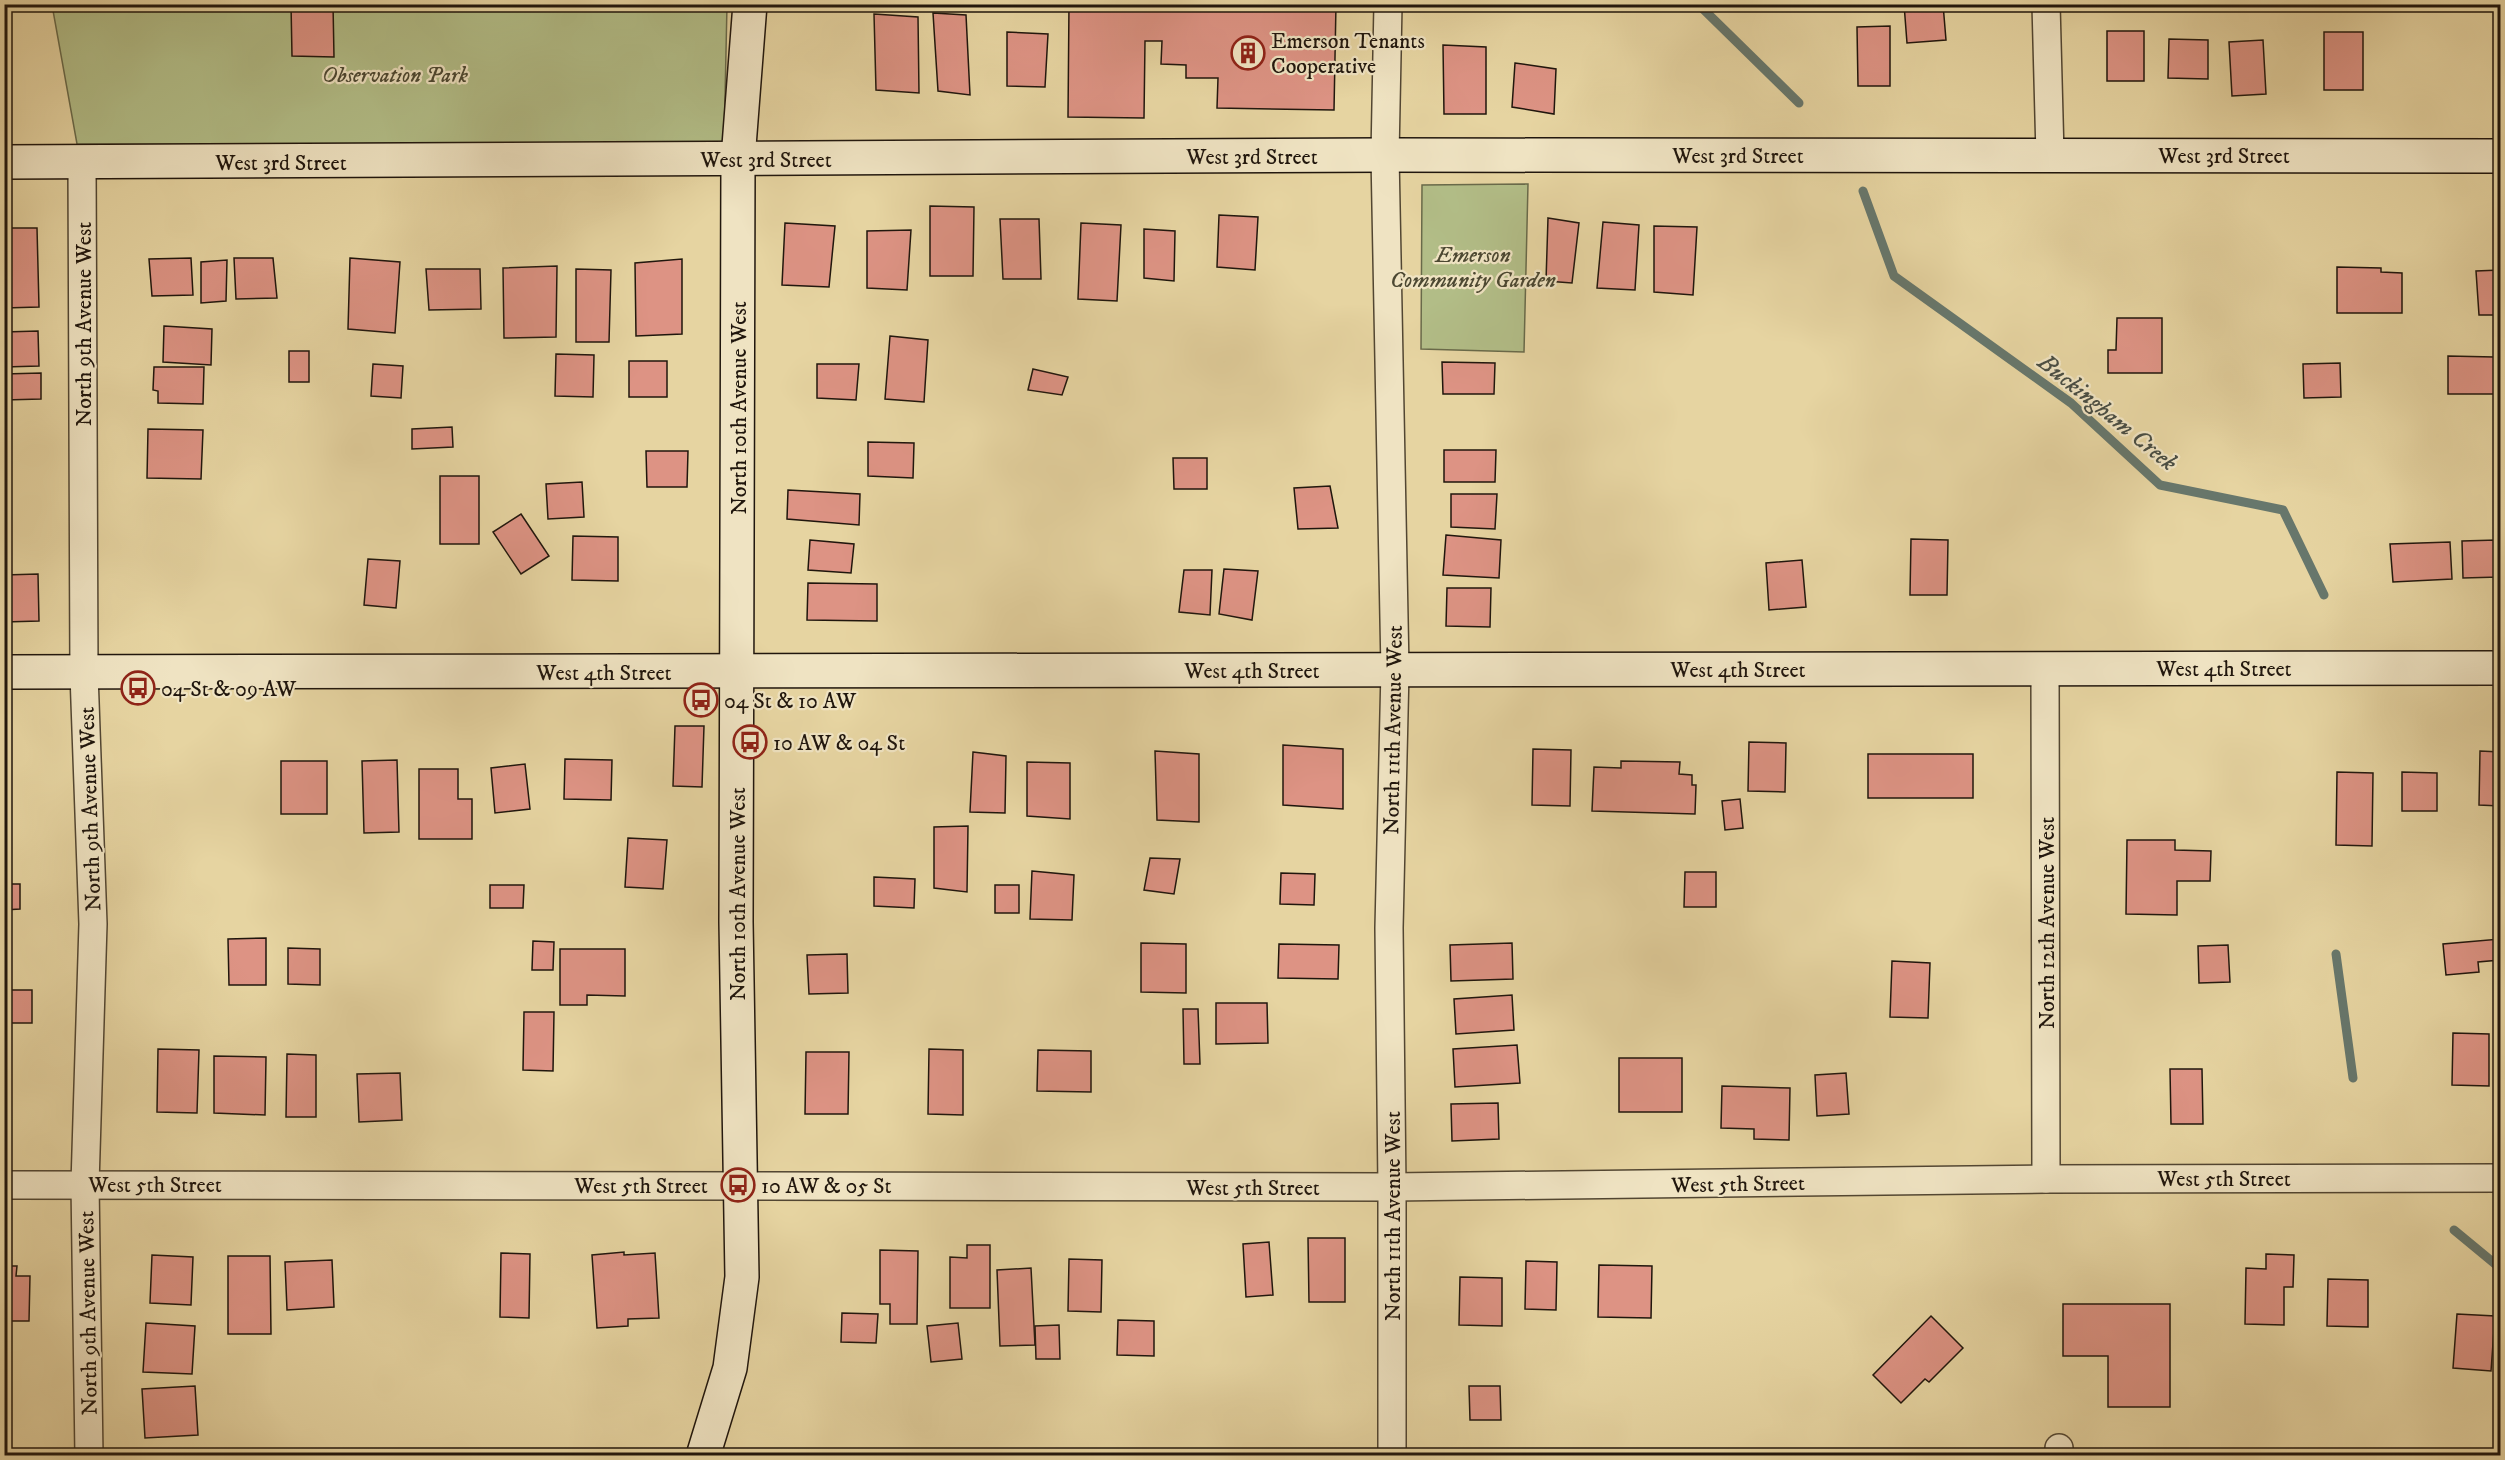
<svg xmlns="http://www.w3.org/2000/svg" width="2505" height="1460" font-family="'IM FELL DW Pica',serif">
  <rect width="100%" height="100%" fill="#e6d4a1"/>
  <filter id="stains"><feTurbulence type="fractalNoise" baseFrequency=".00333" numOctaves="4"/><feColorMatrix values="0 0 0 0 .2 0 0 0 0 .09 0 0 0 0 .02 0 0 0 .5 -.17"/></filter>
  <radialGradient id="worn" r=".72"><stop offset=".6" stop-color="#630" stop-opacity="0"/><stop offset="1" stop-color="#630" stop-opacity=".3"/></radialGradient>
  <g fill="#b2bd87" stroke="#696a4a" stroke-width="1.5">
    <path d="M52,5h675l-3,140 -647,-1z"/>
    <path d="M1528,184l-4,168 -103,-3 1,-164z"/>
  </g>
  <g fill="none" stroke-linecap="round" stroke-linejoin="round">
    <g stroke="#67776c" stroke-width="9">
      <path d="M1698,4l101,99"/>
      <path d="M1863,191l31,85 177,127 89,82 123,25 41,85"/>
      <path d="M2336,954l17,124"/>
      <path d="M2454,1230l46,38"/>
    </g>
  </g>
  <g fill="#dd9384" stroke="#20160d" stroke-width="1.5">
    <path d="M291,4h42l1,53 -42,-1z"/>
    <path d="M1069,4h267l-2,106 -117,-2 1,-30h-32v-13l-25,-1 1,-23h-17l-1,77 -76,-1z"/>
    <path d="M1904,4h39l3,36 -39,3z"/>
    <path d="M933,13l33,2 4,80 -32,-4z"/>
    <path d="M874,14l44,3 1,76 -43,-3z"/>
    <path d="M1890,26v60h-32l-1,-59z"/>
    <rect x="2107" y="31" width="37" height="50"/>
    <path d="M1007,32l41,2 -3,53 -38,-1z"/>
    <rect x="2324" y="32" width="39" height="58"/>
    <path d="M2169,39l39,1v39l-40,-1z"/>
    <path d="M2263,40l3,54 -34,2 -3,-54z"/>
    <path d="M1443,45l43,2v67h-42z"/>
    <path d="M1515,63l41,6 -2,45 -42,-7z"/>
    <path d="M930,206l44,1 -1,69h-43z"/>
    <path d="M1219,215l39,2 -3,53 -38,-3z"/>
    <path d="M1548,218l31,5 -7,60 -26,-2z"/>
    <path d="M1000,219h39l2,60h-38z"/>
    <path d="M1603,222l36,3 -4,65 -38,-2z"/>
    <path d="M785,223l50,3 -6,61 -47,-2z"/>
    <path d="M1081,223l40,2 -4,76 -39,-2z"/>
    <path d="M1654,226l43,1 -4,68 -39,-3z"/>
    <path d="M4,228h33l2,79 -35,1z"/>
    <path d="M1144,229l31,2 -1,50 -30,-3z"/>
    <path d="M911,230l-4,60 -40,-2v-57z"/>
    <path d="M191,258l2,37 -41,1 -3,-37z"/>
    <path d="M234,258h39l4,40 -41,1z"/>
    <path d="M350,258l50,4 -5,71 -47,-4z"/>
    <path d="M682,259v75l-46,2 -1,-73z"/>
    <path d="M227,260l-1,41 -25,2v-41z"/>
    <path d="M557,266l-1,71 -52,1 -1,-70z"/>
    <path d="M2337,267l44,1v4l21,1v40h-65z"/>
    <path d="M426,269h54l1,40 -52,1z"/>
    <path d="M576,269l35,1 -2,72h-33z"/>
    <path d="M2500,270v45h-21l-3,-44z"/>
    <path d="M2117,318h45v55h-54v-23h8z"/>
    <path d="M164,326l48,3 -1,36 -48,-3z"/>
    <path d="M38,331l1,35 -35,1v-35z"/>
    <path d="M890,336l38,4 -4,62 -39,-3z"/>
    <rect x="289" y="351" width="20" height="31"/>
    <path d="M556,354l38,1 -1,42 -38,-1z"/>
    <path d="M2448,356l46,1v37h-46z"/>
    <rect x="629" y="361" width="38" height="36"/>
    <path d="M1442,362l53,1 -1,31h-51z"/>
    <path d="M2340,363l1,34 -37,1 -1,-34z"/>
    <path d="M373,364l30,2 -2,32 -30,-2z"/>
    <path d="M817,364h42l-3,36 -39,-2z"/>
    <path d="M154,367h50l-1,37 -45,-1v-12l-5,-1z"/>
    <path d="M1033,369l35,8 -6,18 -34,-5z"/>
    <path d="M41,373v26l-37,1v-26z"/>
    <path d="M452,427l1,20 -41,2v-20z"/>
    <path d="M148,429l55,1 -2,49 -54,-1z"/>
    <path d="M868,442l46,1 -1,35 -45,-2z"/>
    <path d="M1444,450h52l-1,32h-51z"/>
    <path d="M646,451h42l-1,36h-40z"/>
    <path d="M1173,458h34v31h-33z"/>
    <rect x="440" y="476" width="39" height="68"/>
    <path d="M582,482l2,35 -36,2 -2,-35z"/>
    <path d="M1330,486l8,42 -40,1 -4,-41z"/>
    <path d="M788,490l72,4 -1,31 -72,-6z"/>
    <path d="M1451,494h46l-2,35 -44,-2z"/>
    <path d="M521,514l28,42 -28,18 -28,-42z"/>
    <path d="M1446,535l55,5 -2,38 -56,-3z"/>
    <path d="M573,536l45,1v44l-46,-1z"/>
    <path d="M1911,539l37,1 -1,55h-37z"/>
    <path d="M810,540l44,4 -3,29 -43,-3z"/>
    <path d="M2497,540l2,37 -36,1 -1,-37z"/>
    <path d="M2450,542l2,37 -59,3 -3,-38z"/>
    <path d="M368,559l32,2 -4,47 -32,-3z"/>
    <path d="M1802,560l4,47 -37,3 -3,-47z"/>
    <path d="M1224,569l34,2 -6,49 -33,-6z"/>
    <path d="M1184,570h28l-2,45 -31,-3z"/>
    <path d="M38,574l1,47 -35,1v-47z"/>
    <path d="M808,583l69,1v37l-70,-1z"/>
    <path d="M1447,588h44l-1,39 -44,-1z"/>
    <path d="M675,726h29l-2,61 -29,-1z"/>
    <path d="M4,733h3l1,73h-4z"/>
    <path d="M1749,742l37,1 -1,49 -37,-1z"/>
    <path d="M1283,745l60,4v60l-60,-4z"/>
    <path d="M1533,749l38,1 -1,56 -38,-1z"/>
    <path d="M1155,751l44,3v68l-42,-2z"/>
    <path d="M2480,751l20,1v54l-21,-1z"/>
    <path d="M973,752l33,4 -1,57 -35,-1z"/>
    <rect x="1868" y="754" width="105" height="44"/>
    <path d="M565,759l47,1 -1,40 -47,-1z"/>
    <path d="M397,760l2,72 -35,1 -2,-72z"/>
    <rect x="281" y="761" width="46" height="53"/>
    <path d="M1621,761l59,1 -1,12 13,1v10h4l-1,29 -103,-3 2,-44 27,1z"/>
    <path d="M1027,762l43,1v56l-43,-3z"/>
    <path d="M525,764l5,45 -35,4 -4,-45z"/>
    <path d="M419,769h39v30h14v40h-53z"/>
    <path d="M2337,772l36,1 -1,73 -36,-1z"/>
    <path d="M2402,772l35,1v38h-35z"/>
    <path d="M1740,799l3,29 -18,2 -3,-29z"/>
    <path d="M968,826l-1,66 -33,-4v-61z"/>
    <path d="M628,838l39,2 -4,49 -38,-2z"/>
    <path d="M2127,840h48v10l36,1 -1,30h-33v34l-51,-1z"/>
    <path d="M1150,858l30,1 -6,35 -30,-4z"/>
    <path d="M1032,871l42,4 -2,45 -42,-1z"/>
    <path d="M1685,872h31v35h-32z"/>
    <path d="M1281,873l34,1 -1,31 -34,-1z"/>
    <path d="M874,877l41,2 -1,29 -40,-2z"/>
    <path d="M4,884h16v25l-16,1z"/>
    <path d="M490,885h34l-1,23h-33z"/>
    <rect x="995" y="885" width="24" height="28"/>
    <path d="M266,938v47h-37l-1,-46z"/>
    <path d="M2500,939v21l-22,2 1,10 -33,3 -3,-31z"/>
    <path d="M533,941l21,1 -1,28h-21z"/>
    <path d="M1141,943l45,1v49l-45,-1z"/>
    <path d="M1512,943l1,36 -62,2 -1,-36z"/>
    <path d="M1279,944l60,1 -1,34 -60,-1z"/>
    <path d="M2228,945l2,37 -31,1 -1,-37z"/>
    <path d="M288,948l32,1v36l-32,-1z"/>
    <path d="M560,949h65v47l-38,-1v10h-27z"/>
    <path d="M847,954l1,39 -39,1 -2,-39z"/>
    <path d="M1892,961l38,2 -2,55 -38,-1z"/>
    <rect x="4" y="990" width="28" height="33"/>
    <path d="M1512,995l2,35 -58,4 -2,-35z"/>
    <path d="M1216,1003h51l1,40 -52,1z"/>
    <path d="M1183,1009h15l2,55h-16z"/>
    <path d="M524,1012h30l-1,59 -30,-1z"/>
    <path d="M2453,1033l36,1v52l-37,-1z"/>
    <path d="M1517,1045l3,38 -65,4 -2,-38z"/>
    <path d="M158,1049l41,1 -2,63 -40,-1z"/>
    <path d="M929,1049l34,1v65l-35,-1z"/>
    <path d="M1038,1050l53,1v41l-54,-1z"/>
    <path d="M806,1052h43l-1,62h-43z"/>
    <path d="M287,1054l29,1v62h-30z"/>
    <path d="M214,1056l52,1 -1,58 -51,-2z"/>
    <rect x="1619" y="1058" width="63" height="54"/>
    <path d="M2170,1069h32l1,55h-32z"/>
    <path d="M400,1073l2,47 -43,2 -2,-48z"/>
    <path d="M1846,1073l3,41 -32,2 -2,-41z"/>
    <path d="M1722,1086l68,2 -1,52 -35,-1v-10l-33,-1z"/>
    <path d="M1498,1103l1,36 -47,2 -1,-37z"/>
    <path d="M1308,1238h37v64h-36z"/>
    <path d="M1269,1242l4,53 -27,2 -3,-53z"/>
    <path d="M967,1245h23v63h-40v-51l17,1z"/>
    <path d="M880,1250l38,1 -1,73h-27v-20h-10z"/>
    <path d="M624,1252v3l31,-2 4,65 -31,1v7l-31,2 -5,-73z"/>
    <path d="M501,1253l29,1 -1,64 -29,-1z"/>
    <path d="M2266,1254l28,1 -1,32h-9v38l-39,-1 1,-56 20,1z"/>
    <path d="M152,1255l41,2 -2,48 -41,-2z"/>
    <path d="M228,1256h42l1,78h-43z"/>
    <path d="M1069,1259l33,1 -1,52 -33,-1z"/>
    <path d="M332,1260l2,47 -47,3 -2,-48z"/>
    <path d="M1526,1261l31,1 -1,48 -31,-1z"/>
    <path d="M1599,1265l53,1 -1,52 -53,-1z"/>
    <path d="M4,1266h13l-1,10h14l-1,45h-25z"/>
    <path d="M1031,1268l4,77 -35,1 -3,-76z"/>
    <path d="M1460,1277l42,1v48l-43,-1z"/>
    <path d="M2328,1279l40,1v47l-41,-1z"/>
    <path d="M2063,1304h107v103h-62v-51h-45z"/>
    <path d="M842,1313l36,1 -2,29 -35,-1z"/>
    <path d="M2457,1314l38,2 -4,55 -38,-3z"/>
    <path d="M1931,1316l32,32 -34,34 -4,-3 -24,24 -28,-28z"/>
    <path d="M1118,1320l36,1v35l-37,-1z"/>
    <path d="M146,1323l49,3 -3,48 -49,-2z"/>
    <path d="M958,1323l4,36 -31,3 -4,-36z"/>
    <path d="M1059,1325l1,34h-24l-1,-33z"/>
    <path d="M195,1386l3,49 -53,3 -3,-49z"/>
    <path d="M1469,1386h31l1,34h-31z"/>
    <path d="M486,1452l42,1v3h-42z"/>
    <rect x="1455" y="1454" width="39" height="2"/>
  </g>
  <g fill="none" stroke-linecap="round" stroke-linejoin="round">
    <g stroke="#524632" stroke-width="30">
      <g id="street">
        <path d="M1388,4l-3,151 10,515 -6,258 3,259v269"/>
        <path d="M2046,4l4,151"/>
        <path d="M82,163l2,511 9,250 -8,260 4,272"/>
        <path d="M2045,668l1,511"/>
        <path d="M4,1185l1388,2 654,-8 454,-1"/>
        <path d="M2059,1456v-8"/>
      </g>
    </g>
    <g stroke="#20160d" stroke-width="36">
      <g id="secondary">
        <path d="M4,162l1381,-7 1115,1"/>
        <path d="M4,672l2496,-4"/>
        <path d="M703,1456l27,-88 12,-91 -6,-355 2,-763 12,-155"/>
      </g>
    </g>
    <use href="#street" stroke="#efe3c2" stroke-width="27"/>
    <use href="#secondary" stroke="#efe3c2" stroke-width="33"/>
  </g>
  <defs>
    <g id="building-ring" transform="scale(1.725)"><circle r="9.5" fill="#efe3c2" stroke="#8f2418" stroke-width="1.5"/><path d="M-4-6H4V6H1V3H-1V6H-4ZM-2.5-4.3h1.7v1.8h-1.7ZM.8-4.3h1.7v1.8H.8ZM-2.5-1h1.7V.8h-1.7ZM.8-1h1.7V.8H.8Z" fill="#8f2418"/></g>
    <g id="bus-ring" transform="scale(1.725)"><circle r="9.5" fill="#efe3c2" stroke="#8f2418" stroke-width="1.5"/><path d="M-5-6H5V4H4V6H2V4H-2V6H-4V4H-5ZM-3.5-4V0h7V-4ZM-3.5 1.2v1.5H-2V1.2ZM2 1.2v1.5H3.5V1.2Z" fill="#8f2418"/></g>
  </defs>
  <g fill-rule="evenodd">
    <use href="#building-ring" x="1248" y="53"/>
    <use href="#bus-ring" x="138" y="688"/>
    <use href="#bus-ring" x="701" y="700"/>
    <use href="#bus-ring" x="750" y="742"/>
    <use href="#bus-ring" x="738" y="1185"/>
  </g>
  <g text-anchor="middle" stroke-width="4.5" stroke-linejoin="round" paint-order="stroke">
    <g font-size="22" fill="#20160d" stroke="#efe3c2" text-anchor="start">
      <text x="1271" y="48">Emerson Tenants<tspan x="1271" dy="25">Cooperative</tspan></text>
      <text x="161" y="696">04 St &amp; 09 AW</text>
      <text x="724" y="708">04 St &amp; 10 AW</text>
      <text x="773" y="750">10 AW &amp; 04 St</text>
      <text x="761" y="1193">10 AW &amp; 05 St</text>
    </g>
    <g font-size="22" font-style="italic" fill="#4c4832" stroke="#efe3c2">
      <text x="395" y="82">Observation Park</text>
      <text x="1473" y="262">Emerson<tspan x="1473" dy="25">Community Garden</tspan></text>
    </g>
    <g font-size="22" fill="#20160d" stroke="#efe3c2">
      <text x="1738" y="163">West 3rd Street</text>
      <text x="2224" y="163">West 3rd Street</text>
      <text x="1252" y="164">West 3rd Street</text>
      <text x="766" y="167">West 3rd Street</text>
      <text x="281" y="170">West 3rd Street</text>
      <text transform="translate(83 324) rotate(-90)" y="8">North 9th Avenue West</text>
      <text transform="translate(738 408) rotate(-90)" y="8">North 10th Avenue West</text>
      <text x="2224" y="676">West 4th Street</text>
      <text x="1738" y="677">West 4th Street</text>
      <text x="1252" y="678">West 4th Street</text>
      <text x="604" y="680">West 4th Street</text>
      <text transform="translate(1392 730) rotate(-89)" y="8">North 11th Avenue West</text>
      <text transform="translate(89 809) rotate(-92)" y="8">North 9th Avenue West</text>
      <text transform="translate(737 894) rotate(-90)" y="8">North 10th Avenue West</text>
      <text transform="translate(2046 923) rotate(-90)" y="8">North 12th Avenue West</text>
      <text x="2224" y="1186">West 5th Street</text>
      <text transform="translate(1738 1183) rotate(-1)" y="8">West 5th Street</text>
      <text x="155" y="1192">West 5th Street</text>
      <text x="641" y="1193">West 5th Street</text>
      <text x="1253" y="1195">West 5th Street</text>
      <text transform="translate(1392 1216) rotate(-90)" y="8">North 11th Avenue West</text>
      <text transform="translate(87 1313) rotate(-91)" y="8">North 9th Avenue West</text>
    </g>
    <g font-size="24" font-style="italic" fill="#4a4e44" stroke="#efe3c2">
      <text transform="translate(2108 412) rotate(39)" y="8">Buckingham Creek</text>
    </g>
  </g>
  <rect width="2505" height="1460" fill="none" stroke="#e6d4a1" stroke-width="24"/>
  <rect x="6" y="6" width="2493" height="1448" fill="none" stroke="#20160d" stroke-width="3"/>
  <rect x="12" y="12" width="2481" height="1436" fill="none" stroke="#20160d" stroke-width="1.5"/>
  <rect width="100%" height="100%" filter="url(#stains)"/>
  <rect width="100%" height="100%" fill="url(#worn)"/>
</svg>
